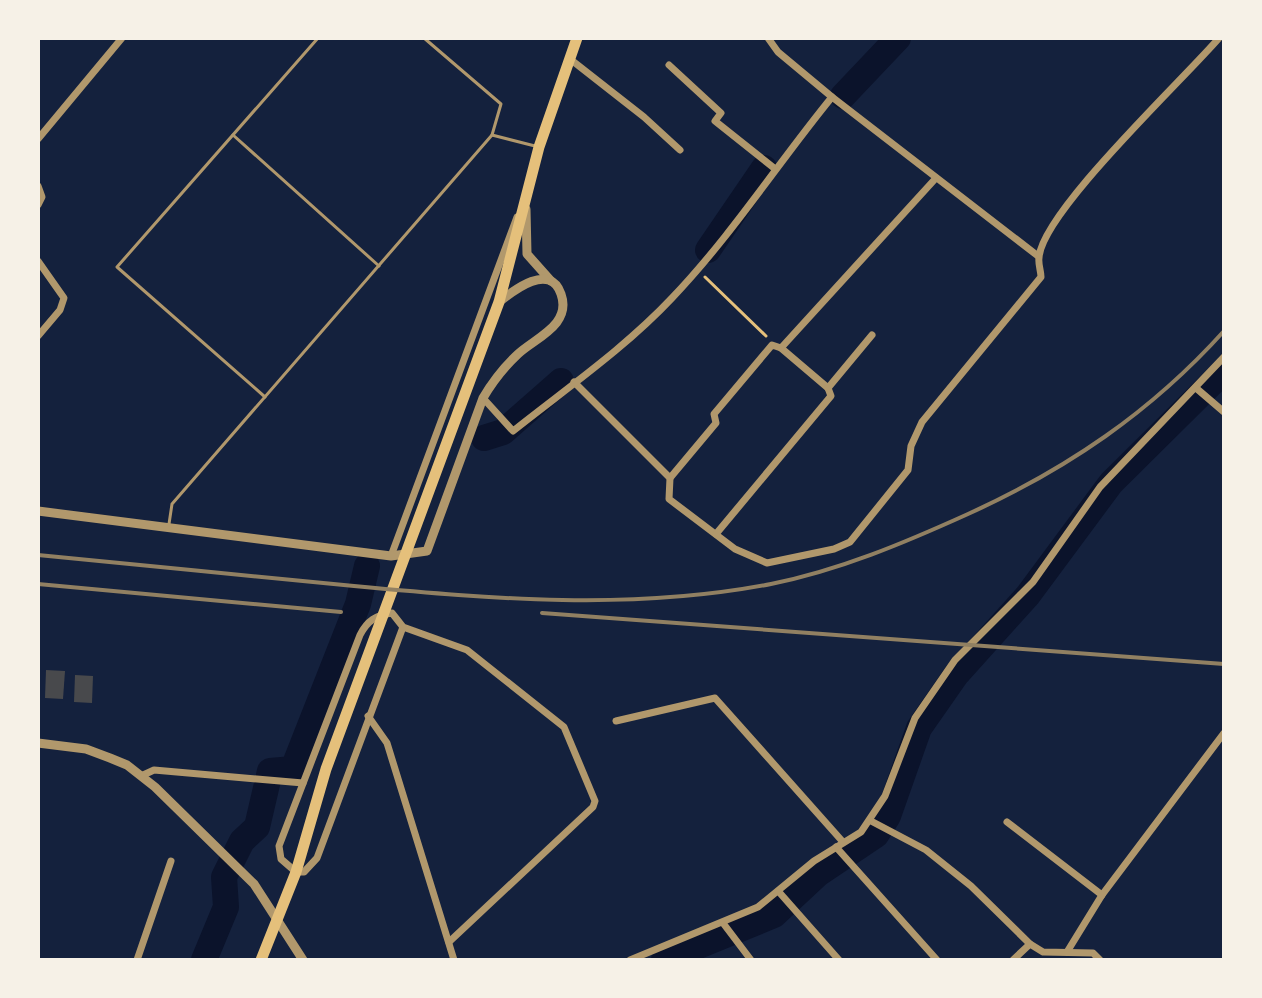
<svg xmlns="http://www.w3.org/2000/svg" width="1262" height="998" font-family="Overpass,sans-serif">
  <rect width="100%" height="100%" fill="#14213d"/>
  <g fill="none" stroke-linecap="round" stroke-linejoin="round">
    <g stroke="#0b132b" stroke-width="26">
      <path d="M843,96l55,-58"/>
      <path d="M708,250l56,-82"/>
      <path d="M484,438l19,-6 58,-51"/>
      <path d="M204,960l22,-53 -2,-30 18,-36 15,-14 13,-56 23,-2 65,-165 9,-38"/>
      <path d="M664,960l110,-45 44,-41 58,-39 12,-19 31,-88 37,-53 72,-80 83,-112 113,-112"/>
    </g>
  </g>
  <g fill="#48494c">
    <path d="M46,670l19,1 -2,28 -18,-1z"/>
    <path d="M75,675l18,1 -1,27 -18,-1z"/>
  </g>
  <g fill="none" stroke-linecap="round" stroke-linejoin="round">
    <path stroke="#e5c07b" stroke-width="3" d="M705,277l61,59"/>
    <g stroke="#b1986c" stroke-width="3">
      <path d="M424,38l77,66 -9,31"/>
      <path d="M233,135l146,131"/>
      <path d="M265,397l-148,-130 201,-229"/>
      <path d="M169,524l3,-20 320,-369 43,11"/>
    </g>
    <g stroke="#b1986c" stroke-width="7">
      <path d="M768,38l10,14 54,45 206,159"/>
      <path d="M570,59l74,58 36,33"/>
      <path d="M669,65l52,48 -6,8 59,47"/>
      <path d="M38,139l84,-101"/>
      <path d="M38,186l4,11 -4,8"/>
      <path d="M38,261l26,37 -4,12 -22,26"/>
      <path d="M781,348l47,40"/>
      <path d="M574,382l96,96 -1,21 66,50 32,14 67,-14 16,-7 58,-72 3,-24 11,-24 119,-145c0,-6 -3,-13 -2,-19 2,-45 145,-179 180,-220"/>
      <path d="M1196,388l28,24"/>
      <path d="M483,398l30,33c54,-43 112,-83 159,-133 60,-63 106,-135 160,-201"/>
      <path d="M670,478l46,-55 -2,-9 58,-69 9,3 155,-170"/>
      <path d="M716,534l115,-138 -3,-8 44,-53"/>
      <path d="M391,556l126,-339"/>
      <path d="M403,627l-86,231 -13,14h-8l-15,-13 -2,-13 81,-211c7,-14 16,-20 32,-22l11,14 64,23 97,77 31,74 -2,6 -144,135"/>
      <path d="M368,716l19,27 67,217"/>
      <path d="M616,721l99,-23 128,144"/>
      <path d="M141,776l13,-6 149,13"/>
      <path d="M871,821l55,29 45,36 59,58"/>
      <path d="M1007,822l95,73"/>
      <path d="M836,847l101,113"/>
      <path d="M779,892l60,68"/>
      <path d="M723,923l28,37"/>
      <path d="M1067,952l35,-57 122,-162"/>
      <path d="M137,960l34,-99"/>
      <path d="M630,960l128,-53 56,-46 47,-29 24,-36 30,-78 40,-58 78,-78 67,-95 124,-130"/>
      <path d="M1013,960l17,-16 13,8 50,1 7,7"/>
    </g>
    <g stroke="#b1986c" stroke-width="9">
      <path d="M526,209l1,45 24,27"/>
      <path d="M38,511l353,45 36,-5 56,-153c10,-17 20,-30 35,-44 17,-16 54,-29 43,-60 -11,-32 -47,-4 -62,8"/>
      <path d="M38,743l48,6 24,9 17,7 28,22 99,97 49,76"/>
    </g>
    <path stroke="#e5c07b" stroke-width="11" d="M261,960l35,-88 30,-103 173,-467 40,-155 38,-109"/>
    <g stroke="#918062" stroke-width="4">
      <path d="M38,555c105,10 211,21 316,31 139,13 278,25 417,-2 69,-14 133,-41 197,-70 99,-45 183,-102 256,-183"/>
      <path d="M38,584l303,28"/>
      <path d="M542,613l682,51"/>
    </g>
  </g>
  <rect width="1262" height="998" fill="none" stroke="#f6f1e7" stroke-width="80"/>
</svg>
